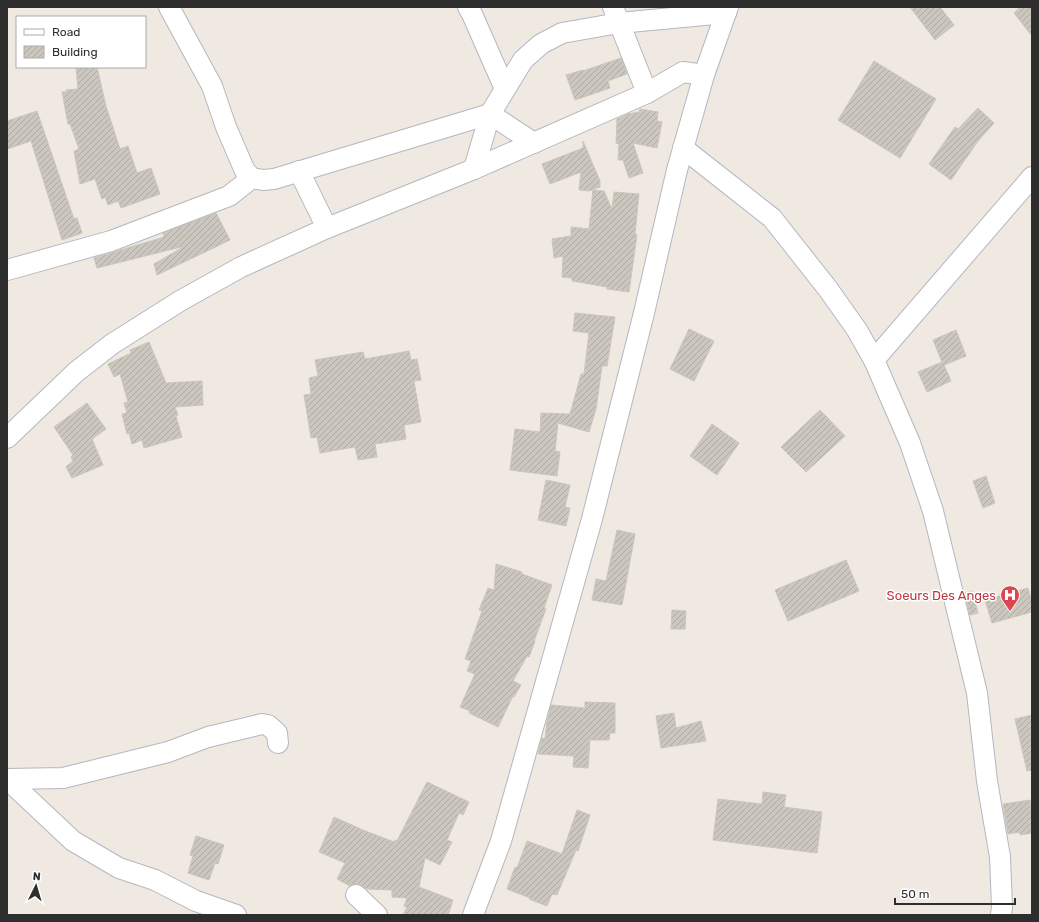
<svg xmlns="http://www.w3.org/2000/svg" width="1039" height="922" font-family="Rubik,sans-serif">
  <defs>
    <pattern id="building-hatch" width="6" height="6" patternUnits="userSpaceOnUse"><rect width="6" height="6" fill="#cbc7bf"/><path d="M-1 1l2-2M0 6l6-6M5 7l2-2" fill="none" stroke="#afaba4"/></pattern>
  </defs>
  <rect width="100%" height="100%" fill="#efe9e1"/>
  <g fill="url(#building-hatch)" stroke="#cbc5ba">
    <path d="M910,7h30l14,18 -19,15z"/>
    <path d="M1020,7h12v29l-18,-23z"/>
    <path d="M621,58l6,16 -19,7 2,7 -35,12 -9,-25 17,-5v1z"/>
    <path d="M874,61l62,38 -36,59 -62,-38z"/>
    <path d="M76,67h21l9,39 14,43 8,-3 9,27 14,-5 9,26 -39,14 -3,-7 -10,4 -3,-8 -3,2 -7,-20 -15,5 -6,-33 5,-2 -9,-25h-2l-6,-32h4v-2l12,-1z"/>
    <path d="M978,108l16,15 -16,18 -27,39 -22,-16 26,-37 3,2z"/>
    <path d="M640,109l18,3 -1,9 5,1 -5,26 -24,-5 10,30 -14,5 -6,-18h-5l1,-16 -3,-1 1,-24 11,-5 11,-2z"/>
    <path d="M37,111l37,108 3,-1 5,15 -20,7 -31,-99 -24,8v-28z"/>
    <path d="M583,141l17,40v6l-11,4 -10,-1 2,-18 -31,12 -8,-20 41,-16z"/>
    <path d="M593,190l11,1 8,18 2,-17 25,2 -4,40 2,1 -8,57 -22,-3v-2l-35,-6v-3l-10,-1 1,-21 -9,2 -2,-19 19,-3v-9l18,2z"/>
    <path d="M216,213l14,27 -73,35 -3,-11 31,-18 -88,22 -3,-10 70,-21 -1,-4z"/>
    <path d="M575,313l40,4 -8,49h-5l-6,43 -7,23 -31,-9 -3,28 5,1 -3,24 -47,-6 5,-41 25,3 1,-19 29,1 11,-40h3l5,-41 -16,-2z"/>
    <path d="M689,329l25,12 -20,40 -24,-12z"/>
    <path d="M956,330l10,26 -22,9 7,16 -24,11 -9,-20 24,-10 -9,-22z"/>
    <path d="M149,342l17,41 36,-2 1,24 -28,2 3,8 -2,1 6,21 -38,11 -2,-8 -10,4 -3,-11 -2,1 -5,-20 5,-1 -3,-10 4,-1 -8,-28 -6,3 -6,-13 23,-11 -1,-3z"/>
    <path d="M409,351l2,9 6,-1 4,21 -7,1 7,41 -17,3 2,14 -31,5 2,13 -19,3 -3,-13 -35,6 -3,-16 -6,1 -7,-43 7,-1 -2,-16 9,-2 -3,-16 48,-8 2,7z"/>
    <path d="M87,403l19,26 -14,10 11,26 -31,13 -6,-11 7,-6 -2,-4 2,-2 -19,-28z"/>
    <path d="M820,410l25,26 -39,36 -25,-25z"/>
    <path d="M712,424l27,19 -22,32 -27,-19z"/>
    <path d="M986,476l9,27 -12,5 -10,-27z"/>
    <path d="M546,480l24,5 -5,22 5,1 -4,18 -28,-6z"/>
    <path d="M617,530l18,4 -13,71 -30,-5 4,-21 10,2z"/>
    <path d="M846,560l13,31 -71,30 -13,-31z"/>
    <path d="M496,564l26,8v2l30,11 -8,23 2,1 -12,32h1l-6,16 -2,-1 -14,25 8,4 -7,12 -1,-1 -15,31 -29,-14 1,-2 -10,-4 15,-33 -8,-3 4,-10 -6,-2 17,-48 -3,-1 9,-22 6,2z"/>
    <path d="M1028,588l4,15v9l-40,11 -7,-23z"/>
    <path d="M972,591l6,22 -8,2 -5,-22z"/>
    <path d="M672,610l14,1 -1,18h-14z"/>
    <path d="M585,702l30,1v30h-5l-1,7h-19l-2,28 -15,-1 1,-11 -36,-2 4,-16 3,1 2,-17 4,-17 34,3z"/>
    <path d="M674,713l2,15 25,-7 5,20 -45,7 -5,-32z"/>
    <path d="M1032,715v55l-5,1 -12,-52z"/>
    <path d="M427,782l42,20 -6,13 -4,-2 -12,27 5,2 -12,23 -15,-7 -6,29 34,13 -5,15h-45l4,-8 -3,-1 3,-8 -15,-1v-7l-25,-1 -8,-5h-6l-3,2 -13,-7 8,-16 -26,-11 15,-35 29,13 31,12 1,-2 2,1z"/>
    <path d="M763,792l23,3 -2,12 38,5 -5,41 -104,-13 5,-41 44,5z"/>
    <path d="M1030,800l2,16v17l-12,2v-3l-12,2 -5,-30z"/>
    <path d="M577,810l13,5 -12,36 -2,-1 -19,45 -5,-1 -5,12 -18,-7 1,-1 -23,-9 8,-22 2,1 10,-27 35,13z"/>
    <path d="M196,836l28,9 -6,19 -3,-1 -6,17 -21,-7 5,-17 -3,-1z"/>
  </g>
  <g fill="none" stroke-linecap="round" stroke-linejoin="round">
    <g stroke="#b4b7c1" stroke-width="22">
      <g id="minor">
        <path d="M169,7l43,79 14,41 19,44 7,7 11,2 11,-1 216,-65 33,-54 18,-16 21,-11 57,-10 107,-10"/>
        <path d="M468,7l4,7 33,75"/>
        <path d="M613,7l34,86"/>
        <path d="M683,148l89,70 56,71 29,41 17,30 36,83 23,68 44,182 10,88 13,76 2,50 -1,8"/>
        <path d="M474,169l16,-55 44,29"/>
        <path d="M299,171l28,57"/>
        <path d="M7,270l104,-29 118,-45 23,-18"/>
        <path d="M874,360l158,-183"/>
        <path d="M7,438l69,-66 36,-28 68,-43 61,-34 86,-39 147,-59 173,-76 36,-21 21,3"/>
        <path d="M7,779l56,-1 105,-26 40,-15 54,-13 6,1 9,8 1,10"/>
        <path d="M7,779l66,62 46,27 36,12 41,21 40,14"/>
        <path d="M356,895l21,20"/>
        <path d="M473,915l28,-74 91,-322 52,-206 33,-143 27,-95 24,-68"/>
      </g>
    </g>
    <use href="#minor" stroke="#fff" stroke-width="20"/>
  </g>
  <defs>
    <g id="hospital-pin" transform="scale(1)"><path d="M0 17L-7.5 6A9.5 9.5 0 1 1 7.5 6Z" fill="#e0444e" stroke="#fff"/><path d="M-5-5h3v3.5h4V-5h3V5h-3V1.5h-4V5h-3Z" fill="#fff"/></g>
  </defs>
  <g fill-rule="evenodd">
    <use href="#hospital-pin" x="1010" y="595"/>
  </g>
  <g text-anchor="middle" stroke-width="3" stroke-linejoin="round" paint-order="stroke">
    <g font-size="13" fill="#be3a42" stroke="#fff" text-anchor="end">
      <text x="996" y="600">Soeurs Des Anges</text>
    </g>
  </g>
  <rect width="1039" height="922" fill="none" stroke="#2e2e2e" stroke-width="16"/>
  <rect x="16" y="16" width="130" height="52" fill="#ffffff" stroke="#ababab"/>
  <rect x="24" y="29" width="20" height="6" fill="#ffffff" stroke="#ababab"/>
  <text x="52" y="36" font-size="12" fill="#2e2e2e">Road</text>
  <rect x="24" y="46" width="20" height="12" fill="url(#building-hatch)" stroke="#ababab"/>
  <text x="52" y="56" font-size="12" fill="#2e2e2e">Building</text>
  <g transform="translate(36 886) rotate(5)" stroke="#ffffff" stroke-width="3" paint-order="stroke">
  <path d="M0-3L7 15L0 10L-7 15Z" fill="#2e2e2e"/>
  <text y="-6" font-size="11" font-weight="bold" text-anchor="middle" fill="#2e2e2e">N</text>
  </g>
  <path d="M895 898v6h120v-6" fill="none" stroke="#2e2e2e" stroke-width="2"/>
  <text x="901" y="898" font-size="12" fill="#2e2e2e" stroke="#ffffff" stroke-width="3" paint-order="stroke">50 m</text>
</svg>
